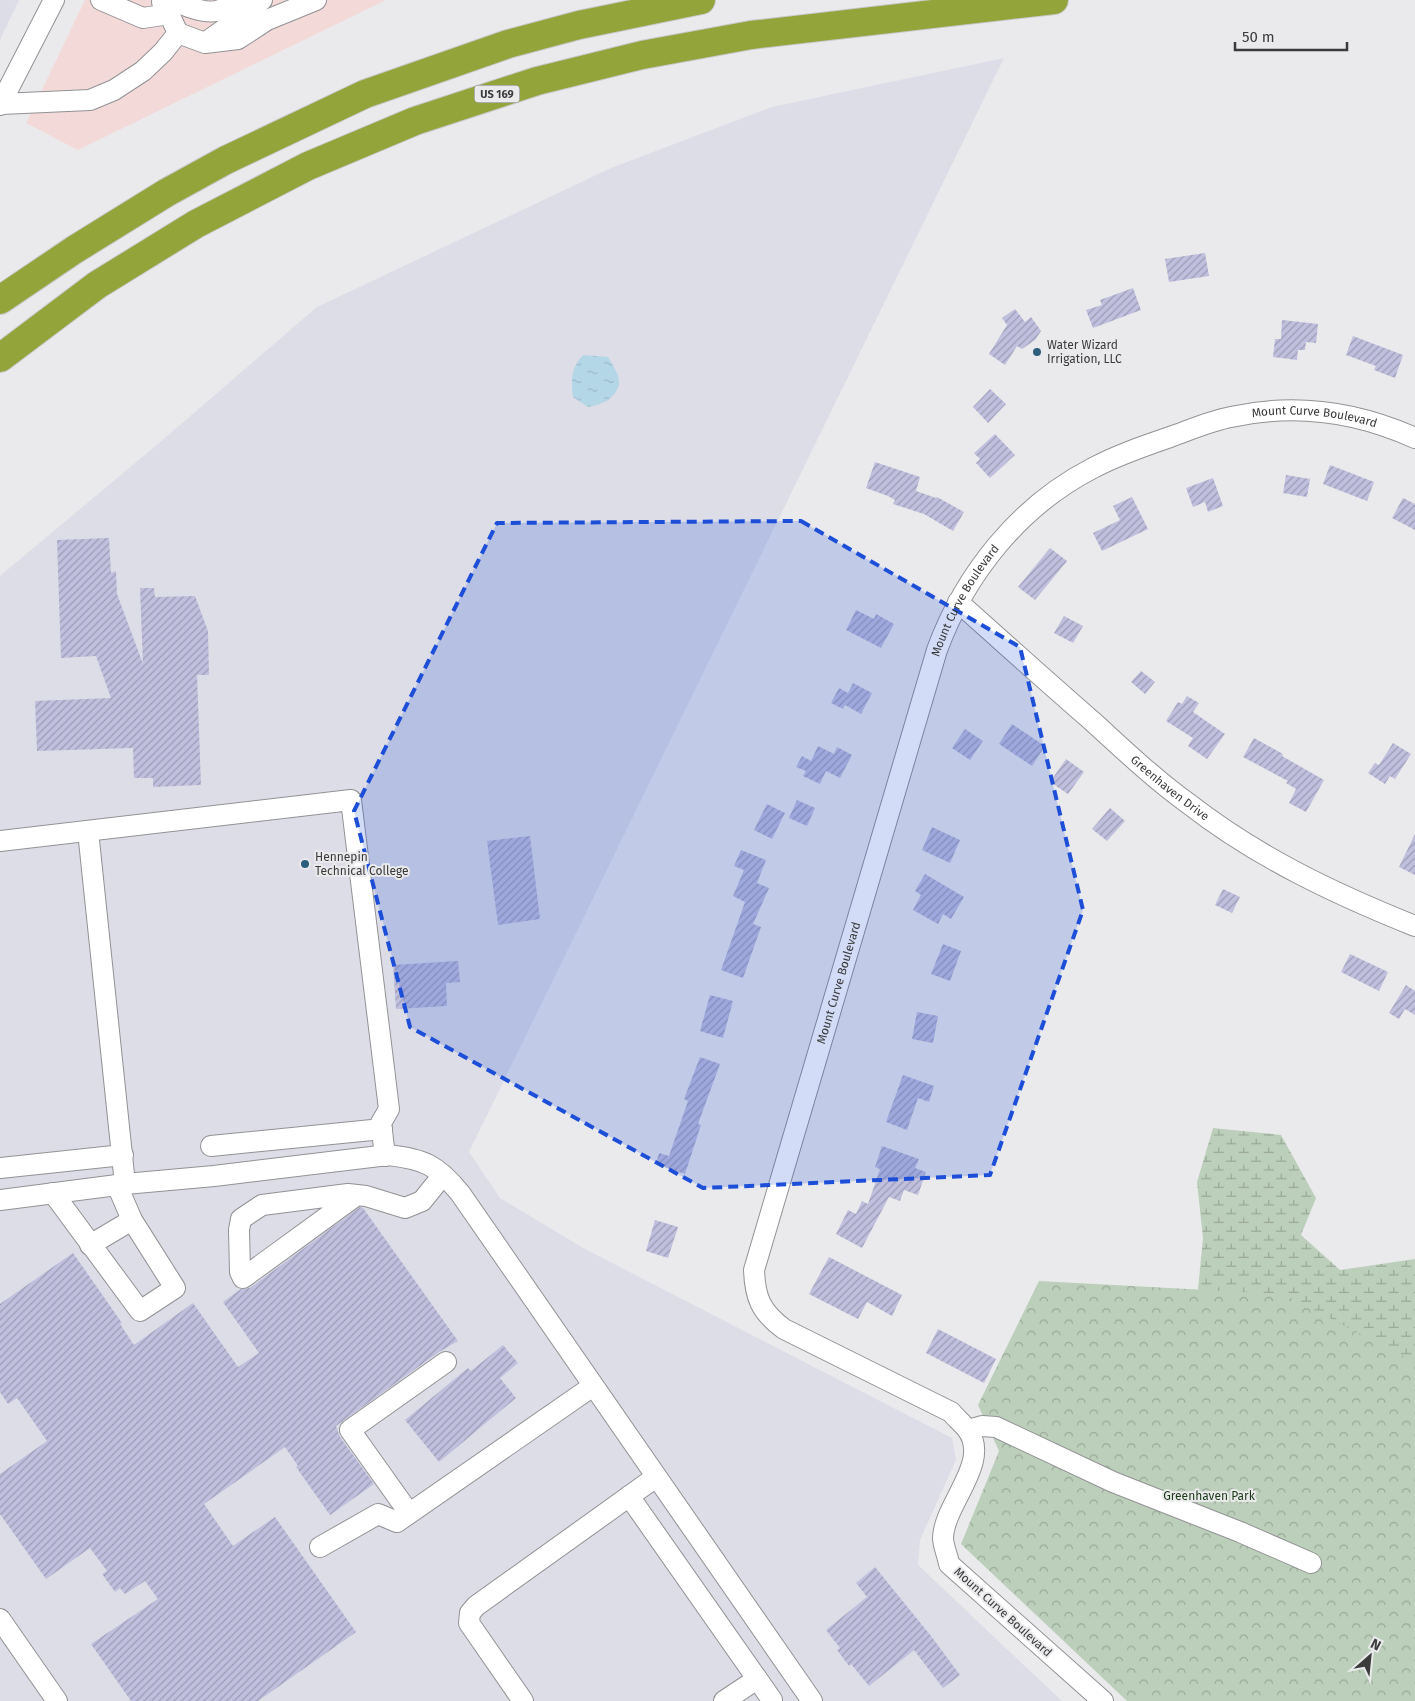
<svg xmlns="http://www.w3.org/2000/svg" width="1415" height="1701" font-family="'Fira Sans',sans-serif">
  <defs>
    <pattern id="wetland-marsh" width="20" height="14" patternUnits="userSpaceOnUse" patternTransform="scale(1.25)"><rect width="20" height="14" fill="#bccfba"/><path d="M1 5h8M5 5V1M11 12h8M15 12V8" fill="none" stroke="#9aa998"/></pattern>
    <pattern id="park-crowns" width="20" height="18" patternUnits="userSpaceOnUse" patternTransform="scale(1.25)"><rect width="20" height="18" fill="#bccfba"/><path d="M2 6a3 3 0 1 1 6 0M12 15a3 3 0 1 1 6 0" fill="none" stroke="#9aa998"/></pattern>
    <pattern id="water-ripples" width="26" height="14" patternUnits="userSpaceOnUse" patternTransform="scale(1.25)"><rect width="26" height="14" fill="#b4d7e7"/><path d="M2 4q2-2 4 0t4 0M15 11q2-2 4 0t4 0" fill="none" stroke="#9cb9c7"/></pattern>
    <pattern id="building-hatch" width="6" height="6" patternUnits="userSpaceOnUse" patternTransform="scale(1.25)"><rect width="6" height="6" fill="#c0bfde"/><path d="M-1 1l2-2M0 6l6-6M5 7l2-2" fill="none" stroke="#9d9cb5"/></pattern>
  </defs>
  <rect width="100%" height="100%" fill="#eaeaed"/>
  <g fill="#dddde7">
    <path d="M0,0h19l-19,40z"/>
    <path d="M1004,58l-535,1094 31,46 85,51 367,189 4,22 -36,80 -2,25 144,136h-1062v-1125l159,-133 158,-136 294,-139 161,-61z"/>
  </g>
  <path fill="#f4d9d9" d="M85,0h301l-308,150 -52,-27z"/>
  <path fill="url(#wetland-marsh)" d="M1213,1128l68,7 35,63 -15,37 39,35 75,-11v207l-167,-120 -50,-57 5,-51 -6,-56z"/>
  <path fill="url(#park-crowns)" d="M1039,1281l244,13 132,68v339h-288l-166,-157 38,-93 -21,-46z"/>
  <path fill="url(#water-ripples)" d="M583,355l25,2c4,7 12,18 11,27 -3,15 -18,21 -31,23l-15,-10c-2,-17 -2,-29 10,-42z"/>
  <g fill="url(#building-hatch)">
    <path d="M1205,253l4,23 -40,6 -4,-23z"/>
    <path d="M1133,288l8,22 -48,18 -7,-18 16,-5 -2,-5z"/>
    <path d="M1015,309l10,13 6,-5 10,14 -6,9 -13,9 -5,-3 -12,19 -16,-11 18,-29 -5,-7z"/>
    <path d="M1282,320l36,4 -2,19 -10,-1 -1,8h-7l-1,10 -24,-3 2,-18h6z"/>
    <path d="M1353,336l50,19 -8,23 -21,-8 2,-4 -30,-11z"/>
    <path d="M990,389l16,15 -18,19 -15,-16z"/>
    <path d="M995,434l20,21 -25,23 -14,-15 4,-4 -6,-6z"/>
    <path d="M875,462l45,15 -4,14 20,7 1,-1 27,15 -11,19 -29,-17 -31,-10 2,-4 -7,-4 -22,-8z"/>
    <path d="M1330,465l44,17 -7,19 -44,-17z"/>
    <path d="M1286,475l24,4 -3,18 -24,-4z"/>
    <path d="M1213,478l10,28 -15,6 -3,-10 -12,5 -7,-19z"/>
    <path d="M1132,497l16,32 -46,22 -9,-18 27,-13 -7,-14z"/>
    <path d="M1403,498l12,6v26l-23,-12z"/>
    <path d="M109,538l2,35 5,-2 1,23 26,70 -3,-76h14l1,9 40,-1 13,35 1,44h-12l4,110 -48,2v-9h-19l-1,-30 -96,3 -2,-50 76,-3 -15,-42 -35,2 -4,-118z"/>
    <path d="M1050,548l17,13 -32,39 -17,-13z"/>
    <path d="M856,610l18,9 2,-5 18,10 -13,24 -35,-18z"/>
    <path d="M1064,616l19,10 -10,17 -19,-10z"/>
    <path d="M1141,671l14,11 -10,12 -14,-12z"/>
    <path d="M853,683l19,10 -11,21 -16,-9 -2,4 -12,-6 8,-15 9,5z"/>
    <path d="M1187,696l12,7 -6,9 32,22 -18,25 -19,-13 5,-8 -27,-17 12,-19 4,2z"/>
    <path d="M1012,724l33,22 -13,20 -33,-22z"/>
    <path d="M965,729l18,12 -13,19 -18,-12z"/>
    <path d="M1254,738l29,16 -1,2 42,24 -18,32 -17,-9 7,-14 -10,-6 2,-2 -45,-24z"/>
    <path d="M1393,743l18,11 -16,25 -5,-3 -5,8 -17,-11 7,-10 4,2z"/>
    <path d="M818,746l16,8 3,-7 15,8 -12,23 -14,-7 -6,13 -17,-8 3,-5 -10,-4 6,-11 9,5z"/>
    <path d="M1066,759l18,13 -16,22 -18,-12z"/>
    <path d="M797,800l18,8 -8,18 -18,-8z"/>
    <path d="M767,804l18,9 -13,26 -18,-9z"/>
    <path d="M1110,808l15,13 -18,20 -15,-12z"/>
    <path d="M932,827l28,13 -10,23 -28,-13z"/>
    <path d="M1415,834v41l-16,-8z"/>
    <path d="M530,836l10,83 -42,6 -11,-84z"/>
    <path d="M741,850l25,10 -9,23 12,5 -16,36 8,3 -18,51 -22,-8 24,-68 -12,-6 11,-26 -10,-4z"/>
    <path d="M925,874l39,23 -13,22 -8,-5 -5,10 -25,-14 8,-15 -6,-4z"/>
    <path d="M1223,889l17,8 -8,16 -17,-8z"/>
    <path d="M943,944l18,7 -11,30 -19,-7z"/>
    <path d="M1350,954l38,18 -9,19 -38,-19z"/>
    <path d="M458,961l2,21 -14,1 1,23 -51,3 -3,-44z"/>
    <path d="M1406,985l9,6v24l-10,-6 -6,10 -10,-6z"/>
    <path d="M710,995l23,6 -10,37 -23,-7z"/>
    <path d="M917,1012l21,4 -5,27 -21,-4z"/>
    <path d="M700,1057l20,7 -22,60 3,1 -16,49 -29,-10 3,-11 10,3 19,-55 -4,-2z"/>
    <path d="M903,1075l31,11 -5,16 -11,-4 -11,32 -21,-8z"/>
    <path d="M882,1146l37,13 -4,9 11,4 -8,23 -14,-5 -4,11 -11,-4 -27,51 -26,-14 12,-24 8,4 6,-13 6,3 12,-35 -5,-2z"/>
    <path d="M360,1207l3,1 95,133 -19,11 -103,74 4,11 34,47 -44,31 -34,-48 2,-1 -13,-19 -81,57 29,42 42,-29 81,115 -98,69h-127l-40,-57 67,-45 -13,-18 -20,13 -5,-6 -5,4 -13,-18 5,-3 -17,-23 -44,31 -46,-65v-40l47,-33 -30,-43 -9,6 -8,-12v-88l73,-51 49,70 -2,1 14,21 59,-42 45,64 21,-14 -36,-51 18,-13 9,-1z"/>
    <path d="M655,1220l23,7 -10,31 -22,-7z"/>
    <path d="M829,1257l73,38 -10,21 -25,-14 -9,17 -49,-25z"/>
    <path d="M938,1329l58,30 -12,24 -58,-30z"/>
    <path d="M503,1345l15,18 -18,15 16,20 -77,64 -34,-42 63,-52 3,3z"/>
    <path d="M875,1567l56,69 29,39 -17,13 -29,-38 -45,36 -18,-22 -2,2 -12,-16 3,-2 -14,-18 41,-33 -11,-14z"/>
  </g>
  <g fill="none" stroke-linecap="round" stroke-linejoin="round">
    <g stroke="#929295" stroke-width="22">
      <g id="minor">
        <path d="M101,0l42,18 26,-4 -7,-12"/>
        <path d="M175,0l-6,14 9,19 27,10 33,-4 29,-19 49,-20"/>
        <path d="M175,2c27,9 38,17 63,-2"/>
        <path d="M209,40l41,-29 12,-11"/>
        <path d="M1,104l89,-4 24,-10 29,-19 20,-19 15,-19"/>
        <path d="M0,105l54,-105"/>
        <path id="s1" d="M958,602c44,39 88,79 133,118 32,29 63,59 98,84 68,53 146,90 226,122"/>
        <path d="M88,831l37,353"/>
        <path d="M0,841l351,-41 38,309 -8,14 4,33"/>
        <path d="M211,1146l171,-17"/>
        <path d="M0,1168l123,-13"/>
        <path d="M53,1193l87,118 35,-23 -43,-68 -15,-35"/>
        <path d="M357,1195l-114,83 -3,-6 -1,-42 2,-11 21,-14 86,-11 18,2 39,12 17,-7 21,-26"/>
        <path d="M0,1200l125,-16 89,-8 174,-21c36,4 49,10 72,38l352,508"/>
        <path d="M90,1245l42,-25"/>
        <path d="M968,1430l14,-4 14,1 117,55 127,50 71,31"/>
        <path d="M629,1496l143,204"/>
        <path d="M409,1513l-59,-83 96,-68"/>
        <path d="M320,1547l58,-33 19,8 196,-136"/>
        <path d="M0,1619l57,82"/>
        <path d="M523,1701l-54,-78 1,-10 6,-7 180,-129"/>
        <path d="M724,1701l33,-22"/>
        <path id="s2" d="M1103,1701l-154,-137c-1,-8 -6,-18 -6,-26 1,-35 49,-76 24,-109 -5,-6 -11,-11 -16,-17l-167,-83c-23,-17 -29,-31 -30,-59l183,-620c28,-76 82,-144 156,-182 24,-13 51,-22 77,-31 20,-7 40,-16 61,-20 63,-14 126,-5 184,21"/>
      </g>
    </g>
    <g stroke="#c8c8c8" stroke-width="30">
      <g id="highway">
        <path d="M0,300l74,-50 92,-57 60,-33 139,-66 143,-50 71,-19 122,-25"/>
        <path d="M0,358l97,-73 99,-61 112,-58 107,-45 122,-40 105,-26 109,-20 303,-35"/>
      </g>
    </g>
    <use href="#minor" stroke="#fff" stroke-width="20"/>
    <use href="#highway" stroke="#92a43a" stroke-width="28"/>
  </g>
  <path fill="#1d4ed8" fill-opacity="0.2" stroke="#1d4ed8" stroke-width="4" stroke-dasharray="10 6" stroke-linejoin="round" d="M801,521l219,126 63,263 -93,265 -287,13 -293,-161 -56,-216 143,-288z"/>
  <g fill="#2b5f7b" stroke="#eaeaed" stroke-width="2">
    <circle cx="1037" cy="352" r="5"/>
    <circle cx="305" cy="864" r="5"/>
  </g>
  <g text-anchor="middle" stroke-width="4" stroke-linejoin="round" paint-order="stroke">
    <rect fill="#eaeaed" stroke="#707071" stroke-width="1" x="474.5" y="85.5" width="45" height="17" rx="4"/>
    <g font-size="11" font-weight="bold" fill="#3b3b3c">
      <text x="497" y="98">US 169</text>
    </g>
    <g font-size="12" fill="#3b3b3c" stroke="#eaeaed" text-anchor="start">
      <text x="1047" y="349">Water Wizard<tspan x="1047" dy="14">Irrigation, LLC</tspan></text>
      <text x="315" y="861">Hennepin<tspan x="315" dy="14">Technical College</tspan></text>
    </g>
    <g font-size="12" fill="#3b3b3c" stroke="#eaeaed">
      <text dy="4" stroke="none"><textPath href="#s2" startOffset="1752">Mount Curve Boulevard</textPath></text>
      <text dy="4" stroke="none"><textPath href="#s2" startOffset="1332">Mount Curve Boulevard</textPath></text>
      <text dy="4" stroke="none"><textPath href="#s1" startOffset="282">Greenhaven Drive</textPath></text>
      <text dy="4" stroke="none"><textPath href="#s2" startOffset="928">Mount Curve Boulevard</textPath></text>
      <text transform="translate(1003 1612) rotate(42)" y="4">Mount Curve Boulevard</text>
    </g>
    <g font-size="12" fill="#193b16" stroke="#eaeaed">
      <text x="1209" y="1500">Greenhaven Park</text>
    </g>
  </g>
  <g transform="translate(1370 1656) rotate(27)" stroke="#eaeaed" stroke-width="4" paint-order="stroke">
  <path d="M0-4L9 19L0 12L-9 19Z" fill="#3b3b3c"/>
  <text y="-8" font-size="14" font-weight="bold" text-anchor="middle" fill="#3b3b3c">N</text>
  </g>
  <path d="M1235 42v8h112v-8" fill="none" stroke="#3b3b3c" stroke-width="2.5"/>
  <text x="1242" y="42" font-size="15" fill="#3b3b3c" stroke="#eaeaed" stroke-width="4" paint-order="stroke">50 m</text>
</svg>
